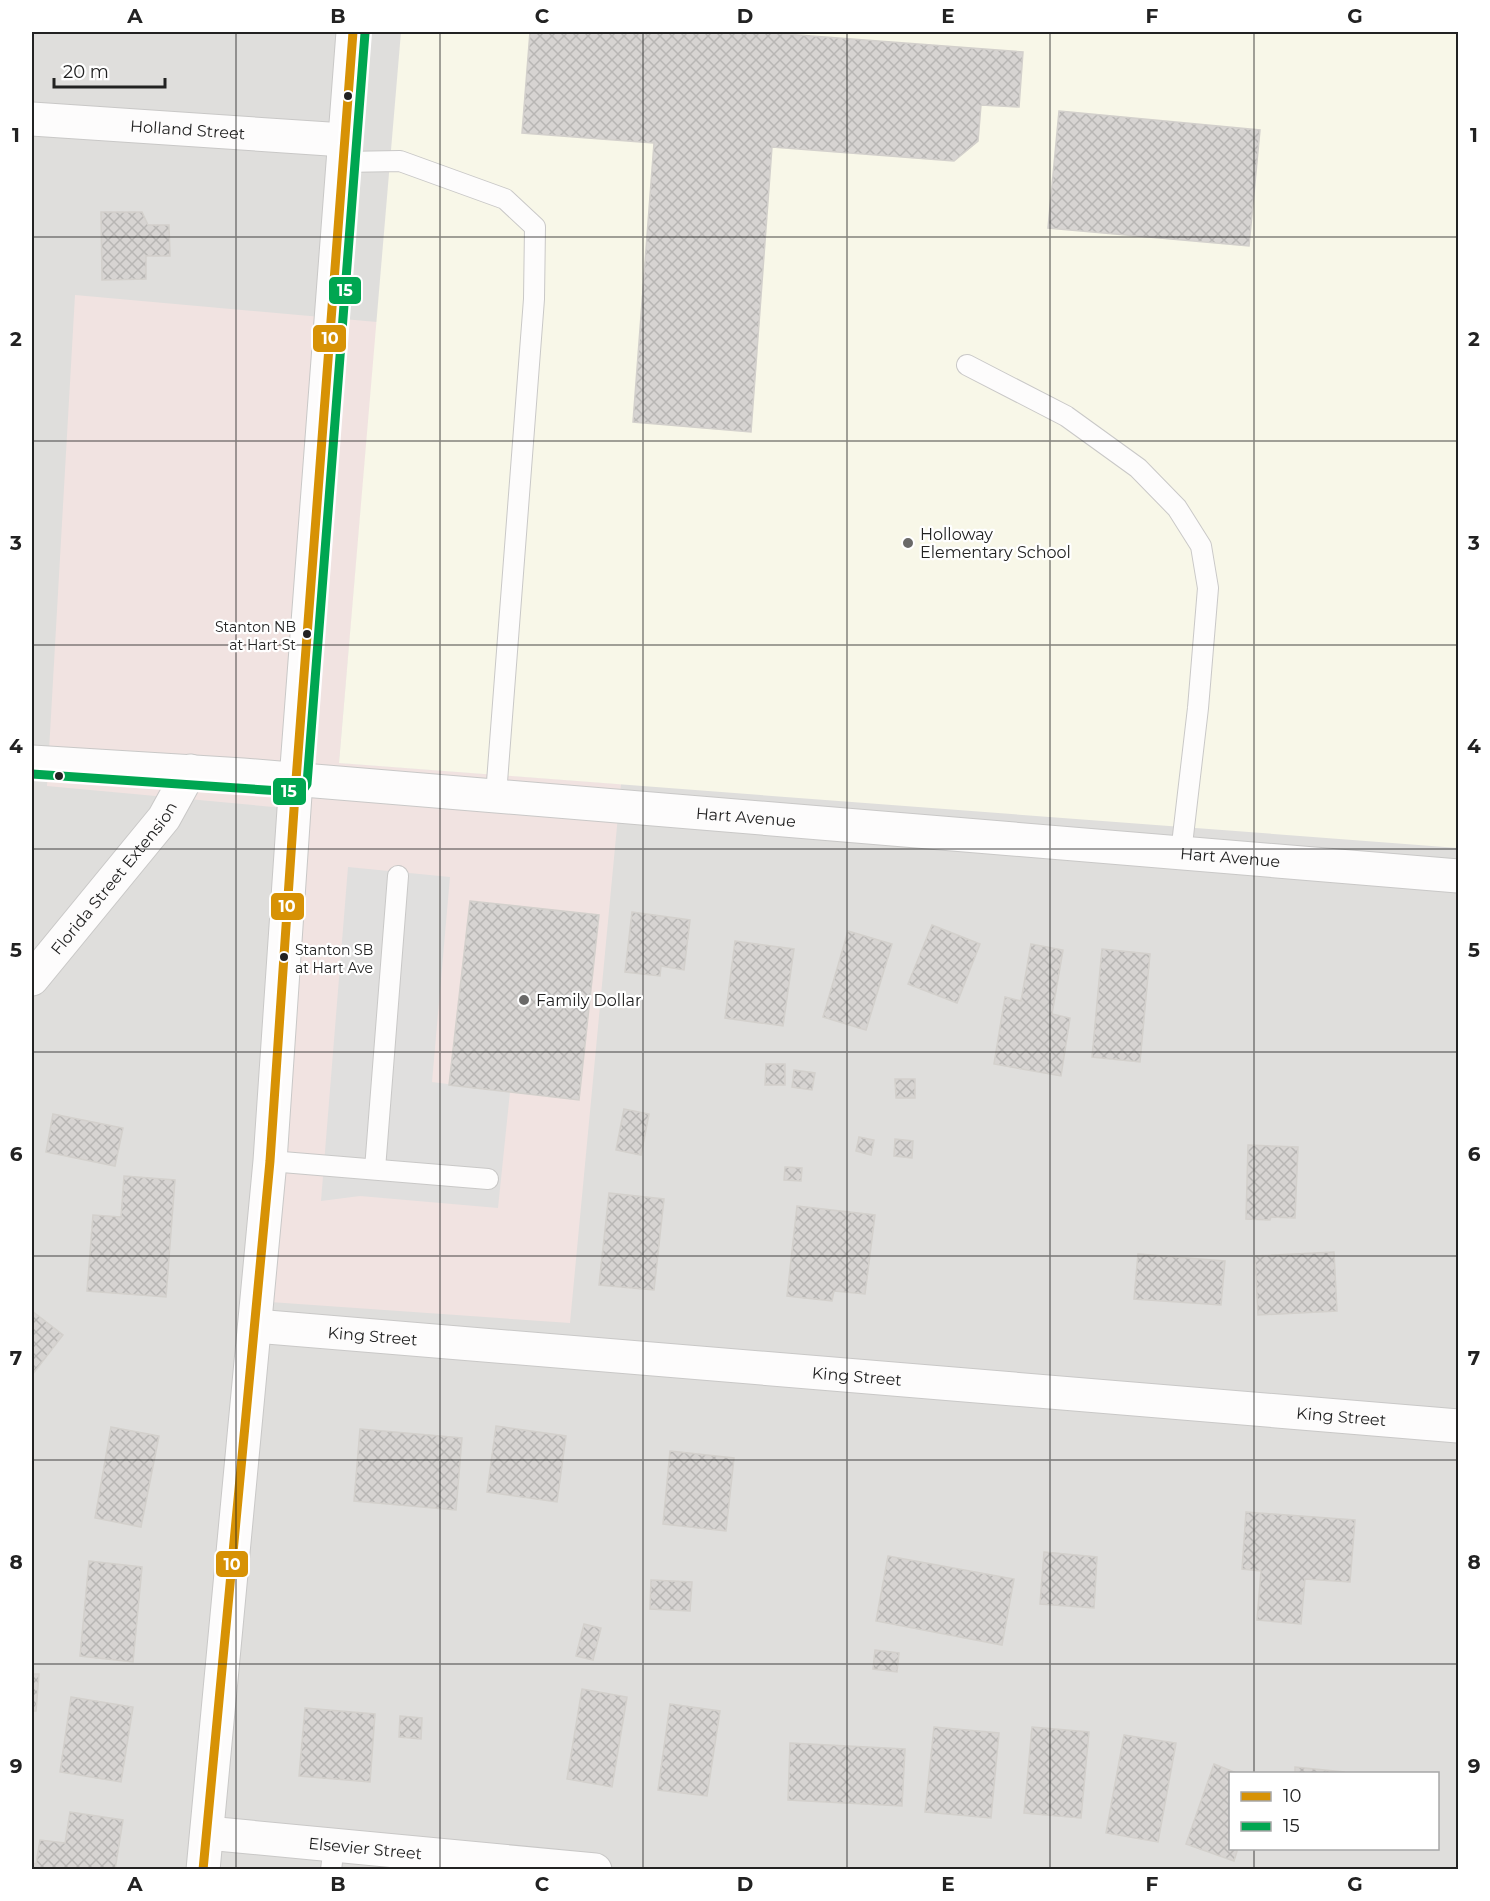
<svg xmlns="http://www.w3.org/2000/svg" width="1490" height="1901" font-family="Montserrat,sans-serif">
  <defs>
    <pattern id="building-cross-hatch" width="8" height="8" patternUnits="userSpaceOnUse" patternTransform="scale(1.5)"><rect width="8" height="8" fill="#d7d4d2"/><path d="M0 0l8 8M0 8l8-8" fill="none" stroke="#b8b6b4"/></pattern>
  </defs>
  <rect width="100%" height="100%" fill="#f0eeeb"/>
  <path fill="#dfdedc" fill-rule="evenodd" d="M32,32h1426v1837l-1426,1zM339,763l282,22 -315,24zM1230,1774h208v74h-208z"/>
  <path fill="#f1e3e1" d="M75,295l302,27 -38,441 282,21 -51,539 -300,-21 36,-492 -259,-24z"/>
  <path fill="#f8f7e8" d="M401,32h1057v816l-1119,-85z"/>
  <path fill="#e0dfde" d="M348,867l102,10 -18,205 78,10 -12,116 -138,-12 -39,5z"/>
  <g fill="url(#building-cross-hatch)" stroke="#d3d0cc" stroke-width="1.5">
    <path d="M530,32h229l264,20 -4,55 -38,-2 -3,36 -24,20 -182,-14 -21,285 -118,-10 21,-279 -132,-10z"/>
    <path d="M1059,111l201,19 -11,116 -201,-18z"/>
    <path d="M101,212h41l6,13h21l1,31h-24v23l-44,1z"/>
    <path d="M470,901l129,14 -20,185 -130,-15z"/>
    <path d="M632,912l58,8 -6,50 -23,-4 -1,10 -35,-4z"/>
    <path d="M932,925l48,19 -23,59 -49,-19z"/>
    <path d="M848,931l44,13 -26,86 -43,-13z"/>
    <path d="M735,941l59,8 -11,77 -58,-8z"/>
    <path d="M1031,944l32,6 -11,64 18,4 -9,58 -67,-12 11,-67 16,4z"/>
    <path d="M1102,949l48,5 -10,108 -48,-5z"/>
    <path d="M766,1064h19v21h-20z"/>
    <path d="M794,1070l21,3 -3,17 -20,-3z"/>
    <path d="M895,1079h20v19h-19z"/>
    <path d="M624,1109l25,5 -8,41 -25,-5z"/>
    <path d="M53,1114l70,14 -8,38 -69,-14z"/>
    <path d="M859,1137l15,3 -3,15 -15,-4z"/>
    <path d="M895,1139l18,2 -1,17 -18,-2z"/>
    <path d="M1248,1145l50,2 -3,71 -24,-1 -1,3 -24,-1z"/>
    <path d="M785,1167l17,1 -1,13 -17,-1z"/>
    <path d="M124,1176l51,4 -9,117 -79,-6 6,-76 28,2z"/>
    <path d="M609,1193l55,6 -10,91 -55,-5z"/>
    <path d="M797,1206l78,9 -10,79 -31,-3 -2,10 -45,-5z"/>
    <path d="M1334,1252l3,59 -79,4 -3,-59z"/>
    <path d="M1138,1254l87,7 -4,44 -87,-6z"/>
    <path d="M32,1311l31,24 -31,40z"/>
    <path d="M496,1426l70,10 -9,66 -70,-10z"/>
    <path d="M111,1427l48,9 -18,91 -46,-9z"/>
    <path d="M360,1429l102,9 -6,72 -102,-9z"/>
    <path d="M670,1451l64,7 -8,73 -63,-7z"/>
    <path d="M1246,1512l109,8 -5,62 -45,-3 -4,45 -44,-4 4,-49 -19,-2z"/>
    <path d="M1044,1552l53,5 -3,51 -54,-4z"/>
    <path d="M888,1556l126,23 -12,66 -126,-24z"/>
    <path d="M89,1561l53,6 -9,95 -53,-6z"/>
    <path d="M651,1580l41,2 -2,29 -40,-2z"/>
    <path d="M584,1624l17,4 -8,32 -17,-4z"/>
    <path d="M875,1650l24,3 -2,19 -24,-3z"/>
    <path d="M32,1674h7l-3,37h-4z"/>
    <path d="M582,1689l45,8 -15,90 -45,-8z"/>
    <path d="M71,1697l62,10 -12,75 -61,-10z"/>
    <path d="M670,1704l50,7 -13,85 -49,-6z"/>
    <path d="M305,1708l70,6 -5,68 -71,-6z"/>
    <path d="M400,1716l22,2 -1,21 -22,-2z"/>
    <path d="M934,1727l65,6 -8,85 -66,-6z"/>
    <path d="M1032,1727l57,5 -8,86 -57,-5z"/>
    <path d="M1124,1735l52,8 -18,99 -52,-9z"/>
    <path d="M790,1743l115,6 -3,57 -114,-6z"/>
    <path d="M1214,1764l25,10h-9v74h8l-4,13 -48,-17z"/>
    <path d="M1295,1767l49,5v2h-49z"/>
    <path d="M70,1812l53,8 -8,50h-83v-7l4,1 4,-24 25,3z"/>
  </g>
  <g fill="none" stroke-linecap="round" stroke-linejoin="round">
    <g stroke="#c9c8c7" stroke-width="22">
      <g id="service">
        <path d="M343,162l57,-1 105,38 30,28 -1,72 -38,496"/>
        <path d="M967,365l99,51 72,52 39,40 24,38 7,42 -10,120 -17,145"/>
        <path d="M270,1161l218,18"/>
        <path d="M375,1169l23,-293"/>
        <path d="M331,1870l3,-25"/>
      </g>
    </g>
    <g stroke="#c9c8c7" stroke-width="35">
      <g id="minor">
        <path id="s1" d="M32,119l312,21"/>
        <path id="s2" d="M32,762l211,13 1215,101"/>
        <path id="s3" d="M32,979l132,-161 26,-47"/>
        <path id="s4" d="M255,1326l1203,100"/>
        <path id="s5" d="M207,1833l388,37"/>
      </g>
    </g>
    <g stroke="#c9c8c7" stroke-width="35">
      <path id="tertiary" d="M203,1870l67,-709 26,-381 57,-748"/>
    </g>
    <use href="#service" stroke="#fdfcfc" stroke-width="20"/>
    <use href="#minor" stroke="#fdfcfc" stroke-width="33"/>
    <use href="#tertiary" stroke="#fdfcfc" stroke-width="33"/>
    <g stroke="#fff" stroke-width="14">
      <path id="bus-1" d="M203,1870l67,-709 26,-381 57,-748"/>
    </g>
    <g stroke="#fff" stroke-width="14">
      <path id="bus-2" d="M32,774l264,18 7,-2 4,-6 58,-751"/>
    </g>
    <use href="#bus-1" stroke="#d79205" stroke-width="9"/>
    <use href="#bus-2" stroke="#00a651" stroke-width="9"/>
  </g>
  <path fill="none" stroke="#222" stroke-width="1.5" stroke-opacity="0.55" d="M236,32v1838M440,32v1838M643,32v1838M847,32v1838M1050,32v1838M1254,32v1742M32,237h1426M32,441h1426M32,645h1426M32,849h1426M32,1052h1426M32,1256h1426M32,1460h1426M32,1664h1426M1254,1848v22"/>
  <g fill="#222" stroke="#fff" stroke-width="2">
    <circle cx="348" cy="96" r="5"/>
    <circle cx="307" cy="634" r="5"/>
    <circle cx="59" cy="776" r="5"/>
    <circle cx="284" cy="957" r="5"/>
  </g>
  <g fill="#6a6968" stroke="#fff" stroke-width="2">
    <circle cx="908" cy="543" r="6"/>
    <circle cx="524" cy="1000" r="6"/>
  </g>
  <g text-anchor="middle" stroke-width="4.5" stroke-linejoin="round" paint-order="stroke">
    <g font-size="14" fill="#222" stroke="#fff" text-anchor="end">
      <text x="296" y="632">Stanton NB<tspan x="296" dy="18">at Hart St</tspan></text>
      <text x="295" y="955" text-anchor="start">Stanton SB<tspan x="295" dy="18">at Hart Ave</tspan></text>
    </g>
    <g font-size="16" fill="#222" stroke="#fff">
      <text dy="6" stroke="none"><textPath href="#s1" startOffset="156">Holland Street</textPath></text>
      <text dy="6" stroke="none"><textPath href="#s2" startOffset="716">Hart Avenue</textPath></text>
      <text dy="6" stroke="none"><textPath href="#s2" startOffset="1202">Hart Avenue</textPath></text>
      <text dy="6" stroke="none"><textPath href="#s3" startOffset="130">Florida Street Extension</textPath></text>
      <text dy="6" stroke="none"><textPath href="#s4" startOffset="118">King Street</textPath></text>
      <text dy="6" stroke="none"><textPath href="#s4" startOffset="604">King Street</textPath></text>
      <text dy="6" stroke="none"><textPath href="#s4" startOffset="1090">King Street</textPath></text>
      <text dy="6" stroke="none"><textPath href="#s5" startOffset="159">Elsevier Street</textPath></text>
    </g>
    <g font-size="16" fill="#222" stroke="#fff" text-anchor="start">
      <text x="920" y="540">Holloway<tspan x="920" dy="18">Elementary School</tspan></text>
      <text x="536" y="1006">Family Dollar</text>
    </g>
  </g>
  <g stroke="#fff" stroke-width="2">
    <rect x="328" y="276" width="34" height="29" rx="6" fill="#00a651"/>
    <rect x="312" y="324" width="35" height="29" rx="6" fill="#d79205"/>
    <rect x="272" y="777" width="35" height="29" rx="6" fill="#00a651"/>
    <rect x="270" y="892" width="35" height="29" rx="6" fill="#d79205"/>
    <rect x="215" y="1550" width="34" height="28" rx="6" fill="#d79205"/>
  </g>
  <g font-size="16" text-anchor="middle" font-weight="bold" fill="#fff">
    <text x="345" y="296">15</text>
    <text x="330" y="344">10</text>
    <text x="289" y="797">15</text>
    <text x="287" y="912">10</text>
    <text x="232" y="1570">10</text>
  </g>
  <rect width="1490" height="1901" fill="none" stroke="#ffffff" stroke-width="66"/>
  <rect x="1229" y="1772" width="210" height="78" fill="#ffffff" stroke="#a7a7a7" stroke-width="1.5"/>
  <rect x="1241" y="1792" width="30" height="9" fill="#d79205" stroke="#a7a7a7" stroke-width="1.5"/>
  <text x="1283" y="1802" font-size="18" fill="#222222">10</text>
  <rect x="1241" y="1822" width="30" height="9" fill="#00a651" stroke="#a7a7a7" stroke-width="1.5"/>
  <text x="1283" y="1832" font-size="18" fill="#222222">15</text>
  <path d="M54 78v9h111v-9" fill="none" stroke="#222222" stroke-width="3"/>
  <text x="63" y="78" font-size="18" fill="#222222" stroke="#ffffff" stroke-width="4.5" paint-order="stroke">20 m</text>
  <rect x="33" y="33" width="1424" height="1835" fill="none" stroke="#222" stroke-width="2"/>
  <g font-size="20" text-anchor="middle" font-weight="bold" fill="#222">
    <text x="135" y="23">A</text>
    <text x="338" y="23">B</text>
    <text x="542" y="23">C</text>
    <text x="745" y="23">D</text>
    <text x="948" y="23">E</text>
    <text x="1152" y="23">F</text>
    <text x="1355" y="23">G</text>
    <text x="16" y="142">1</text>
    <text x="1474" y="142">1</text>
    <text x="16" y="346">2</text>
    <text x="1474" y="346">2</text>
    <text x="16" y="550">3</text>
    <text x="1474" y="550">3</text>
    <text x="16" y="753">4</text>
    <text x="1474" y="753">4</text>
    <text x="16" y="957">5</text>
    <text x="1474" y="957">5</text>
    <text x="16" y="1161">6</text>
    <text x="1474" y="1161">6</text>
    <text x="16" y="1365">7</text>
    <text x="1474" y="1365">7</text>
    <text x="16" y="1569">8</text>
    <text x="1474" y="1569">8</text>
    <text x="16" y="1773">9</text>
    <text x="1474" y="1773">9</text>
    <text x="135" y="1891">A</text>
    <text x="338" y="1891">B</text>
    <text x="542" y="1891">C</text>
    <text x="745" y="1891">D</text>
    <text x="948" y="1891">E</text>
    <text x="1152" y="1891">F</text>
    <text x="1355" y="1891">G</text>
  </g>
</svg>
